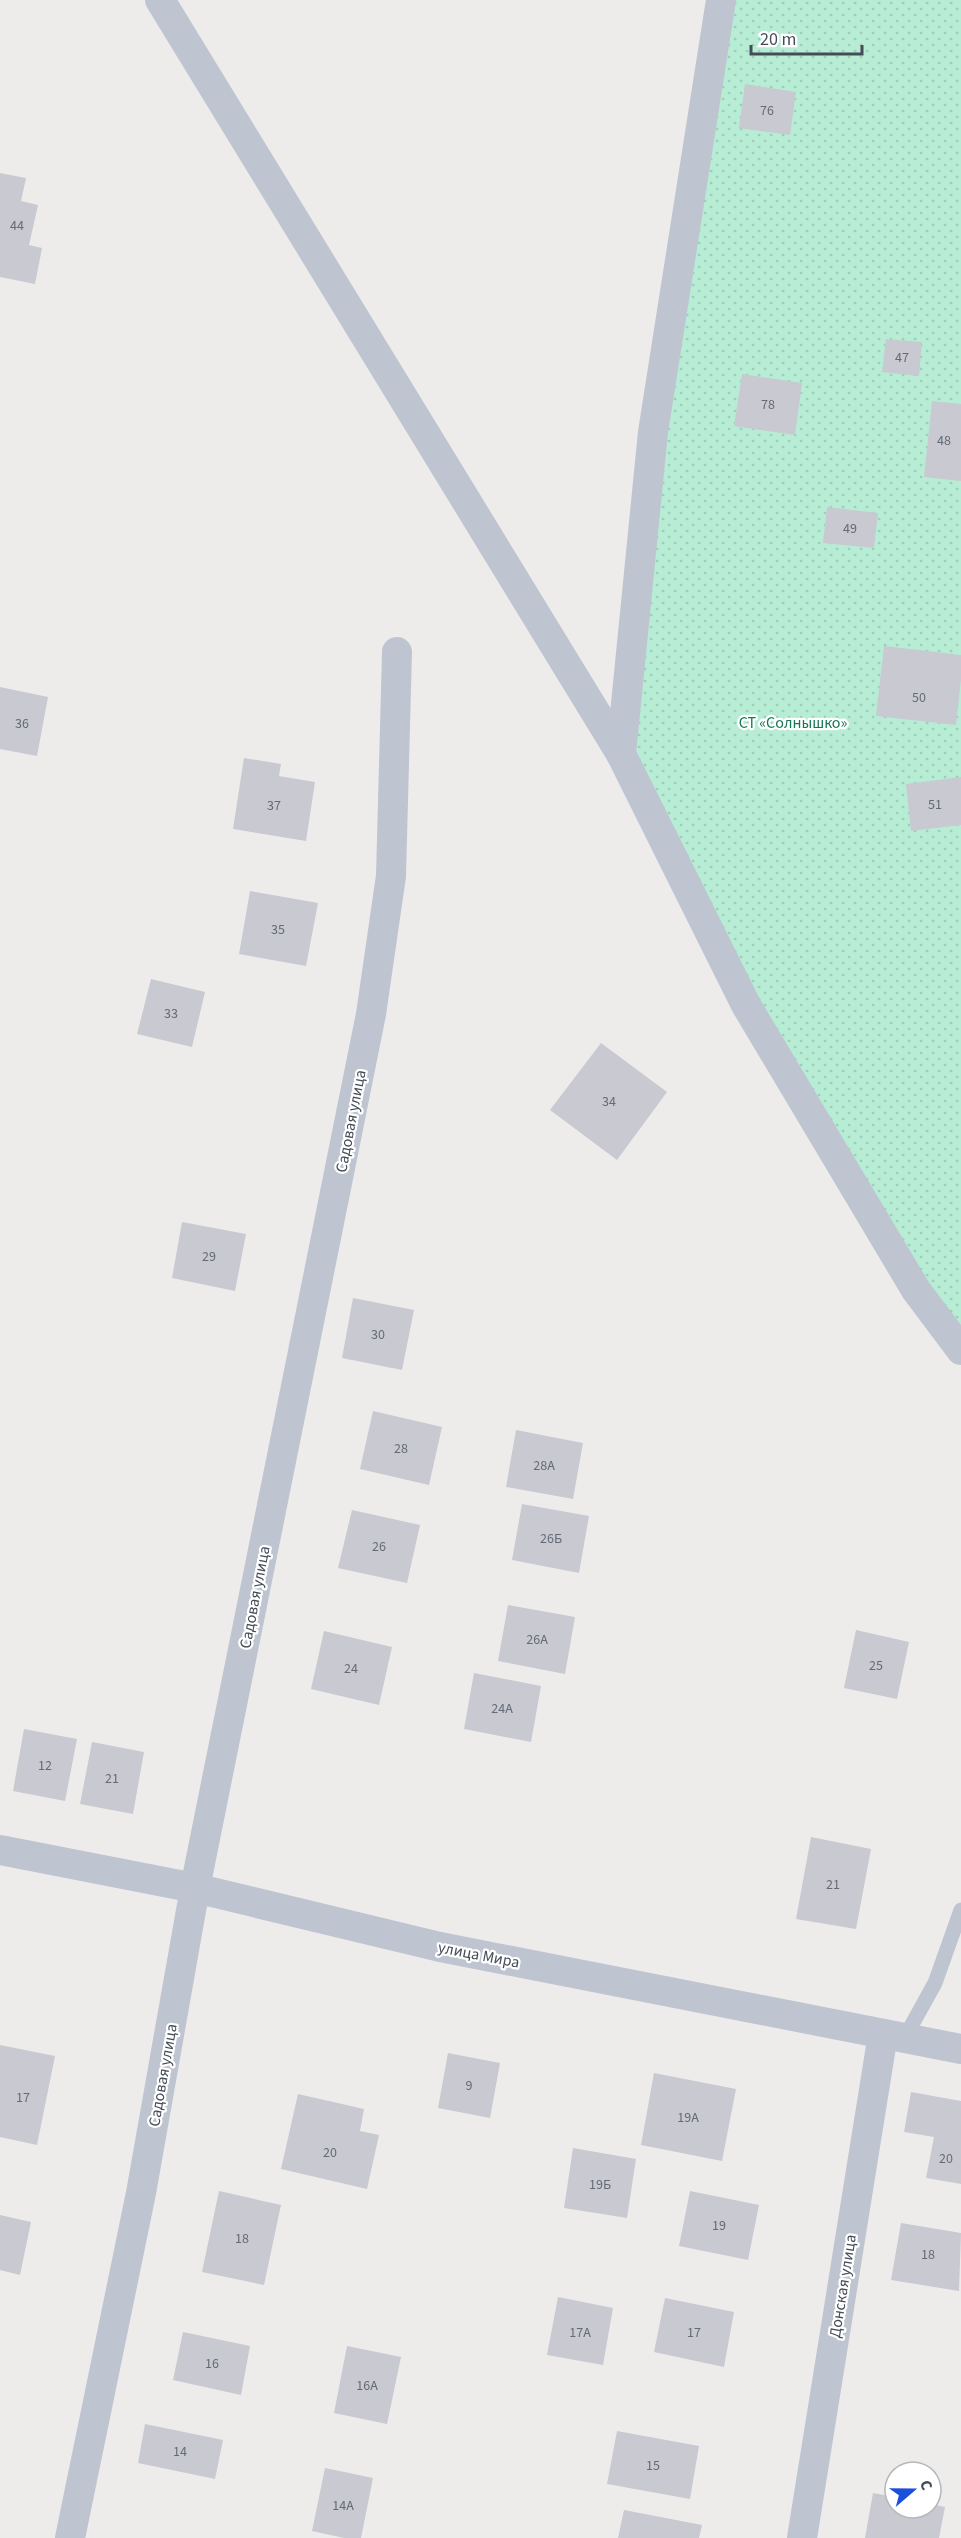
<svg xmlns="http://www.w3.org/2000/svg" width="961" height="2538" font-family="'Source Sans 3',sans-serif">
  <defs>
    <pattern id="grass-dots" width="8" height="8" patternUnits="userSpaceOnUse" patternTransform="scale(1.5)"><rect width="8" height="8" fill="#b8edd5"/><path d="M2 2h.1M6 6h.1" fill="none" stroke="#9fcdb9" stroke-width="1.8" stroke-linecap="round"/></pattern>
  </defs>
  <rect width="100%" height="100%" fill="#eeeceb"/>
  <path fill="url(#grass-dots)" d="M721,0h240v1350l-45,-60 -295,-536z"/>
  <g fill="#c8c9d1">
    <path d="M745,84l51,8 -6,43 -51,-7z"/>
    <path d="M0,173l26,5 -5,23 17,4 -9,40 13,3 -7,36 -35,-7z"/>
    <path d="M886,339l36,3 -3,34 -37,-4z"/>
    <path d="M742,374l60,9 -7,52 -61,-9z"/>
    <path d="M932,401l29,3v77l-37,-4z"/>
    <path d="M827,507l51,6 -4,35 -51,-5z"/>
    <path d="M884,646l77,9v24l-5,46 -80,-9z"/>
    <path d="M0,687l48,10 -11,59 -37,-7z"/>
    <path d="M244,758l37,6 -2,12 36,6 -9,59 -73,-12z"/>
    <path d="M961,777v48l-50,6 -5,-47z"/>
    <path d="M250,891l68,12 -12,63 -67,-12z"/>
    <path d="M151,979l54,13 -13,55 -55,-13z"/>
    <path d="M601,1043l66,49 -50,68 -67,-50z"/>
    <path d="M182,1222l64,12 -11,57 -63,-13z"/>
    <path d="M353,1298l61,12 -12,60 -60,-12z"/>
    <path d="M373,1411l69,16 -13,58 -69,-16z"/>
    <path d="M516,1430l67,13 -10,56 -67,-12z"/>
    <path d="M522,1504l67,12 -10,57 -67,-13z"/>
    <path d="M352,1510l68,15 -13,58 -69,-15z"/>
    <path d="M508,1605l67,12 -10,57 -67,-13z"/>
    <path d="M856,1630l53,12 -12,57 -53,-11z"/>
    <path d="M324,1631l68,16 -13,58 -68,-16z"/>
    <path d="M474,1673l67,13 -10,56 -67,-13z"/>
    <path d="M24,1729l53,10 -12,62 -52,-10z"/>
    <path d="M92,1742l52,10 -11,62 -53,-10z"/>
    <path d="M811,1837l60,12 -15,80 -60,-10z"/>
    <path d="M0,2045l55,11 -18,89 -37,-8z"/>
    <path d="M448,2053l52,10 -10,55 -52,-10z"/>
    <path d="M654,2073l82,16 -14,72 -81,-16z"/>
    <path d="M911,2092l50,9v83l-35,-6 8,-41 -30,-5z"/>
    <path d="M298,2094l66,15 -4,22 19,4 -12,54 -86,-20z"/>
    <path d="M573,2148l63,11 -9,59 -63,-10z"/>
    <path d="M219,2191l62,14 -17,80 -62,-13z"/>
    <path d="M690,2191l69,14 -11,55 -69,-14z"/>
    <path d="M0,2215l31,7 -11,53 -20,-5z"/>
    <path d="M901,2223l60,10 -2,58 -68,-11z"/>
    <path d="M558,2297l55,11 -10,57 -56,-10z"/>
    <path d="M665,2298l69,14 -10,55 -70,-15z"/>
    <path d="M183,2332l67,14 -9,49 -68,-15z"/>
    <path d="M347,2346l54,11 -14,67 -53,-11z"/>
    <path d="M145,2424l78,16 -8,39 -77,-16z"/>
    <path d="M617,2431l82,15 -9,53 -83,-15z"/>
    <path d="M325,2468l48,10 -12,60h-17l-32,-7z"/>
    <path d="M873,2493l22,4v11h36v-4l14,3 -6,31h-74z"/>
    <path d="M624,2510l78,15 -3,13h-81z"/>
  </g>
  <g fill="none" stroke-linecap="round" stroke-linejoin="round">
    <path stroke="#bec5d1" stroke-width="15" d="M904,2039l31,-56 26,-73"/>
    <g stroke="#bec5d1" stroke-width="30">
      <path d="M160,0l461,754"/>
      <path d="M721,0l-68,432 -32,322 125,251 170,285 45,60"/>
      <path d="M0,1850l195,38 245,59 521,102"/>
      <path d="M70,2538l71,-345 54,-305 176,-874 20,-138 6,-224"/>
      <path d="M802,2538l81,-504"/>
    </g>
  </g>
  <g text-anchor="middle" stroke-width="4.5" stroke-linejoin="round" paint-order="stroke">
    <g font-size="14" fill="#656b76">
      <text x="767" y="115">76</text>
      <text x="17" y="230">44</text>
      <text x="902" y="362">47</text>
      <text x="768" y="409">78</text>
      <text x="944" y="445">48</text>
      <text x="850" y="533">49</text>
      <text x="919" y="702">50</text>
      <text x="22" y="728">36</text>
      <text x="935" y="809">51</text>
      <text x="274" y="810">37</text>
      <text x="278" y="934">35</text>
      <text x="171" y="1018">33</text>
      <text x="609" y="1106">34</text>
      <text x="209" y="1261">29</text>
      <text x="378" y="1339">30</text>
      <text x="401" y="1453">28</text>
      <text x="544" y="1470">28А</text>
      <text x="551" y="1543">26Б</text>
      <text x="379" y="1551">26</text>
      <text x="537" y="1644">26А</text>
      <text x="876" y="1670">25</text>
      <text x="351" y="1673">24</text>
      <text x="502" y="1713">24А</text>
      <text x="45" y="1770">12</text>
      <text x="112" y="1783">21</text>
      <text x="833" y="1889">21</text>
      <text x="469" y="2090">9</text>
      <text x="23" y="2102">17</text>
      <text x="688" y="2122">19А</text>
      <text x="330" y="2157">20</text>
      <text x="946" y="2163">20</text>
      <text x="600" y="2189">19Б</text>
      <text x="719" y="2230">19</text>
      <text x="242" y="2243">18</text>
      <text x="928" y="2259">18</text>
      <text x="580" y="2337">17А</text>
      <text x="694" y="2337">17</text>
      <text x="212" y="2368">16</text>
      <text x="367" y="2390">16А</text>
      <text x="180" y="2456">14</text>
      <text x="653" y="2470">15</text>
      <text x="343" y="2510">14А</text>
    </g>
    <g font-size="16" fill="#177856" stroke="#fff">
      <text x="793" y="728">СТ «Солнышко»</text>
    </g>
    <g font-size="16" fill="#444c58" stroke="#fff">
      <text transform="translate(350 1121) rotate(-79)" y="6">Садовая улица</text>
      <text transform="translate(254 1597) rotate(-79)" y="6">Садовая улица</text>
      <text transform="translate(479 1954) rotate(11)" y="6">улица Мира</text>
      <text transform="translate(162 2075) rotate(-80)" y="6">Садовая улица</text>
      <text transform="translate(842 2286) rotate(-81)" y="6">Донская улица</text>
    </g>
  </g>
  <g transform="translate(913 2490) rotate(70)"><circle r="28" fill="#ffffff" stroke="#b4b7bc" stroke-width="1.5"/>
  <path d="M0-4.5L10 22L0 15L-10 22Z" fill="#1a50da"/>
  <text y="-9" font-size="16" font-weight="bold" text-anchor="middle" fill="#444c58">С</text>
  </g>
  <path d="M751 45v9h111v-9" fill="none" stroke="#444c58" stroke-width="3"/>
  <text x="760" y="45" font-size="18" fill="#444c58" stroke="#ffffff" stroke-width="4.5" paint-order="stroke">20 m</text>
</svg>
